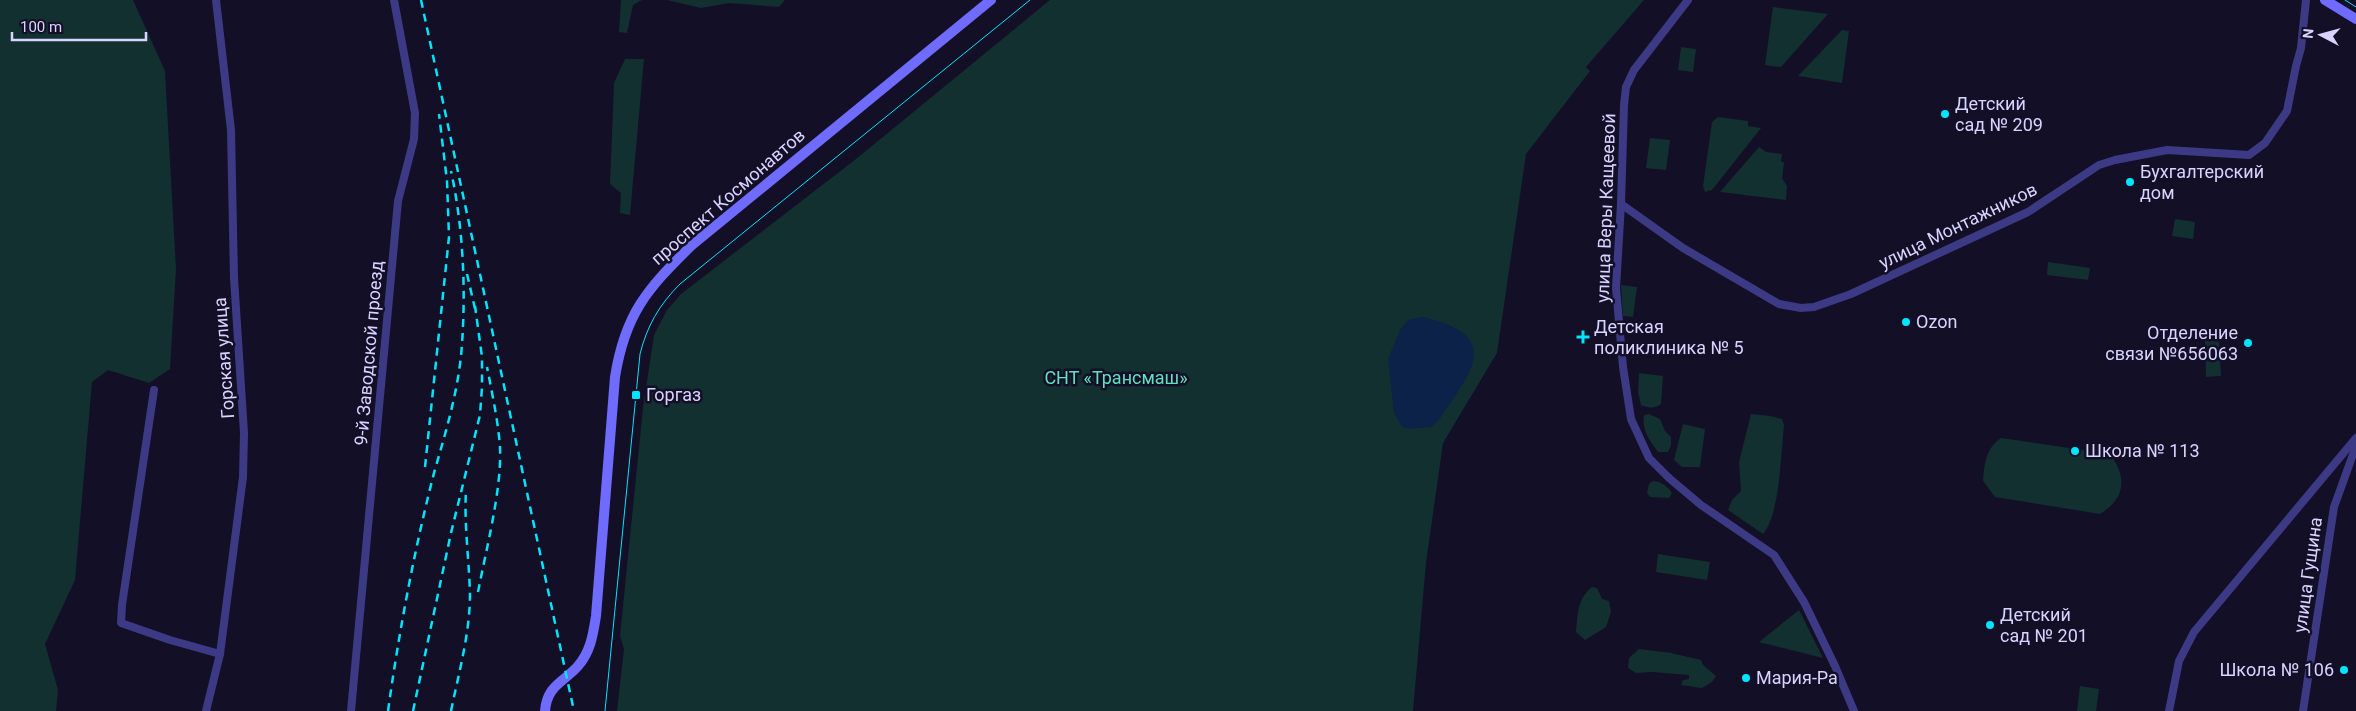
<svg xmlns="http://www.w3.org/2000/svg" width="2356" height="711" font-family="Roboto,sans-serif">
  <rect width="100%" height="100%" fill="#130f26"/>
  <g fill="#12302f">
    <path d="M0,0h133l32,71 11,198 -6,100 -21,14 -41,-13 -16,12 -17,198 -30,64 13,46 -2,21h-56z"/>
    <path d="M621,0h21l-9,5 -6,28 -8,-1z"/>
    <path d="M667,0h118l-6,7 -50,-4 -28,5z"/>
    <path d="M1050,0h594l-58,67 4,4 -64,83 -29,199 -54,90 -17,120 -13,148h-796l7,-62 -4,-13 23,-228 11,-73 13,-25 14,-16 175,-135z"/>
    <path d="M1773,7l55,7 -47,53 -16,-2z"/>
    <path d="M1842,30l7,1 -7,52 -44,-7z"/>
    <path d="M1681,47l15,2 -3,23 -15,-2z"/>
    <path d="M625,59h19l-14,156 -10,-2 1,-20 -11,-9 4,-101z"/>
    <path d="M1718,117l30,4v5l13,2 -49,62 -7,2 -2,-6 9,-64z"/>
    <path d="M1650,138l20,2 -4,30 -20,-2z"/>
    <path d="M1759,147l7,5 16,2 -1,7 3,2 -2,15 5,8 -1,14 -66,-8z"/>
    <path d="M2175,219l20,3 -2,17 -21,-3z"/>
    <path d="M2048,262l42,6 -2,12 -41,-5z"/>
    <path d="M1621,285l16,2 -4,30 -10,-1z"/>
    <path d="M2219,340l2,36 -15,1 -1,-36z"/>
    <path d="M1639,373l24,3 -2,28c-7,5 -13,4 -20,1l-3,-13z"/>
    <path d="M1649,414l11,5 5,12 6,6v8l-3,7h-10c-8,-11 -17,-23 -14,-37z"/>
    <path d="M1751,414c11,1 21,2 31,5l2,6c-3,27 -4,90 -21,109l-35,-24 4,-10 9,-9 -2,-29z"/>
    <path d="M1683,424l22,5 -5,38h-18l-8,-7z"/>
    <path d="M2001,438l109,16c17,23 16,44 -10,60l-105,-17 -12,-16c1,-17 3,-33 18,-43z"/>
    <path d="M1653,481c9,1 14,5 19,12l-3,5 -19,-1 -3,-4 2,-9z"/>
    <path d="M1658,554l52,8 -3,18 -51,-8z"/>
    <path d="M1592,587l5,1 5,11 7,2 2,11 -5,15 -21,13 -9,-8c2,-18 1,-33 16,-45z"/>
    <path d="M1799,610l24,48 -64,-16z"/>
    <path d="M1639,649l32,4 30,7 2,5 13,11 -4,6 -10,6 -21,-3 2,-5 6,-1v-4l-37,-3 -16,1 -8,-5 1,-10z"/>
    <path d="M2080,686l19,3 -3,22h-19z"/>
  </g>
  <path fill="#0c2248" d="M1423,317c81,19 49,54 16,103l-8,7 -21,2 -8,-2 -8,-14 -6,-54 12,-29 8,-10z"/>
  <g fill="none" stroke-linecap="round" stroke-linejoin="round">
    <g stroke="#3d3a85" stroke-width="8">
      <path d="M1688,0l-54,70 -8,17 -2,18 -3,99 -5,84 7,79 8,52 18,39 20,20 32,27 73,50 30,47 31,64 19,45"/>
      <path d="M1621,204l62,44 96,56 22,4 13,-1 37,-13 177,-82 71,-47 16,-5 52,-10 82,5 16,-12 22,-32 9,-45 5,-18 5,-48"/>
      <path d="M154,390l-32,215 -1,18 49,17 50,14"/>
      <path d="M206,711l14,-57 23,-177 1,-44 -10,-155 -3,-148 -15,-130"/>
      <path d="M351,711l47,-510 16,-62 1,-26 -21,-113"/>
      <path d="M2169,711l10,-50 15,-29 162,-194"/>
      <path d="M2303,711l31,-204 22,-61"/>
    </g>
    <g stroke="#6f6bff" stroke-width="10">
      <path d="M2325,0l31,19"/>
      <path d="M545,711c2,-26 19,-29 33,-45 13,-15 15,-32 18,-50l19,-239c10,-63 32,-88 76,-131l300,-246"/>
    </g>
    <g stroke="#00e5ff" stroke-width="1">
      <path d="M2345,0l11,7"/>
      <path d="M605,711l35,-357c7,-28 19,-49 40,-70l350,-284"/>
    </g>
    <g stroke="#00e5ff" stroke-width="2.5" stroke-dasharray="8 6" stroke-linecap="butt">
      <path d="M421,0l153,711"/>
      <path d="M467,274l9,39"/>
      <path d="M425,467l24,-230 -2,-56 -8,-67"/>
      <path d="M478,592c8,-42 24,-103 22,-145 -2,-27 -8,-54 -13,-80"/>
      <path d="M388,711c11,-79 26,-160 46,-238 12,-42 25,-84 28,-129 4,-56 1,-118 -11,-173"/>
      <path d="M413,711l38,-178 29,-118 2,-28v-30l-7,-51"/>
      <path d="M451,711c8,-39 19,-78 19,-117 -1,-35 -6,-70 -4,-104"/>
    </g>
  </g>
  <g fill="#00e5ff" stroke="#130f26" stroke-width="2">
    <circle cx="1945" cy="114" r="5"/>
    <circle cx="2130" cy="182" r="5"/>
    <circle cx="1906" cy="322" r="5"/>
    <path d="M1580.5 329.5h5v5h5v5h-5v5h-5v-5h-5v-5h5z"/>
    <circle cx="2248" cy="343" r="5"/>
    <rect x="631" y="390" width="10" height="10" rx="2.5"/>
    <circle cx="2075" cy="451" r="5"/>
    <circle cx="1990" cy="625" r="5"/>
    <circle cx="2344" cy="670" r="5"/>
    <circle cx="1746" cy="678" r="5"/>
  </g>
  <g text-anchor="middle" stroke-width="5" stroke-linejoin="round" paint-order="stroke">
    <g font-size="18" fill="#d9d4ff" stroke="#130f26" text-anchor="start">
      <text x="1955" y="110">Детский<tspan x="1955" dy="21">сад № 209</tspan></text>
      <text x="2140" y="178">Бухгалтерский<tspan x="2140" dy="21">дом</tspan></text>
      <text x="1916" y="328">Ozon</text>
      <text x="1594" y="333">Детская<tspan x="1594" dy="21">поликлиника № 5</tspan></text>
      <text x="2238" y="339" text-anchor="end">Отделение<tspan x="2238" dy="21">связи №656063</tspan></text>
      <text x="646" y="401">Горгаз</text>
      <text x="2085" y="457">Школа № 113</text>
      <text x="2000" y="621">Детский<tspan x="2000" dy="21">сад № 201</tspan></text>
      <text x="2334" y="676" text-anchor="end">Школа № 106</text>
      <text x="1756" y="684">Мария-Ра</text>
    </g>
    <g font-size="18" fill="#d9d4ff" stroke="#130f26">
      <text transform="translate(728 197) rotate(-41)" y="6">проспект Космонавтов</text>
      <text transform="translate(1606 208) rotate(-88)" y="6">улица Веры Кащеевой</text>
      <text transform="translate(1958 226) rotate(-26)" y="6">улица Монтажников</text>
      <text transform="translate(369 353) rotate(-85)" y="6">9-й Заводской проезд</text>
      <text transform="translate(224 358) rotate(-94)" y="6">Горская улица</text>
      <text transform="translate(2308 575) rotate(-82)" y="6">улица Гущина</text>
    </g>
    <g font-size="18" fill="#5fe0c0" stroke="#130f26">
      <text x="1116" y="384">СНТ «Трансмаш»</text>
    </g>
  </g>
  <g transform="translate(2321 35) rotate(276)" stroke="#130f26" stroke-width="4" paint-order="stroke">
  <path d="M0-4L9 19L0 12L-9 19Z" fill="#d9d4ff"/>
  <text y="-8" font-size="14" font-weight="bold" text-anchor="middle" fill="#d9d4ff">N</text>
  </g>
  <path d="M12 32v8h134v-8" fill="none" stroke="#d9d4ff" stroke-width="2.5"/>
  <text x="20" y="32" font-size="15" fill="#d9d4ff" stroke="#130f26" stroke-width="4" paint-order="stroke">100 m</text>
</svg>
